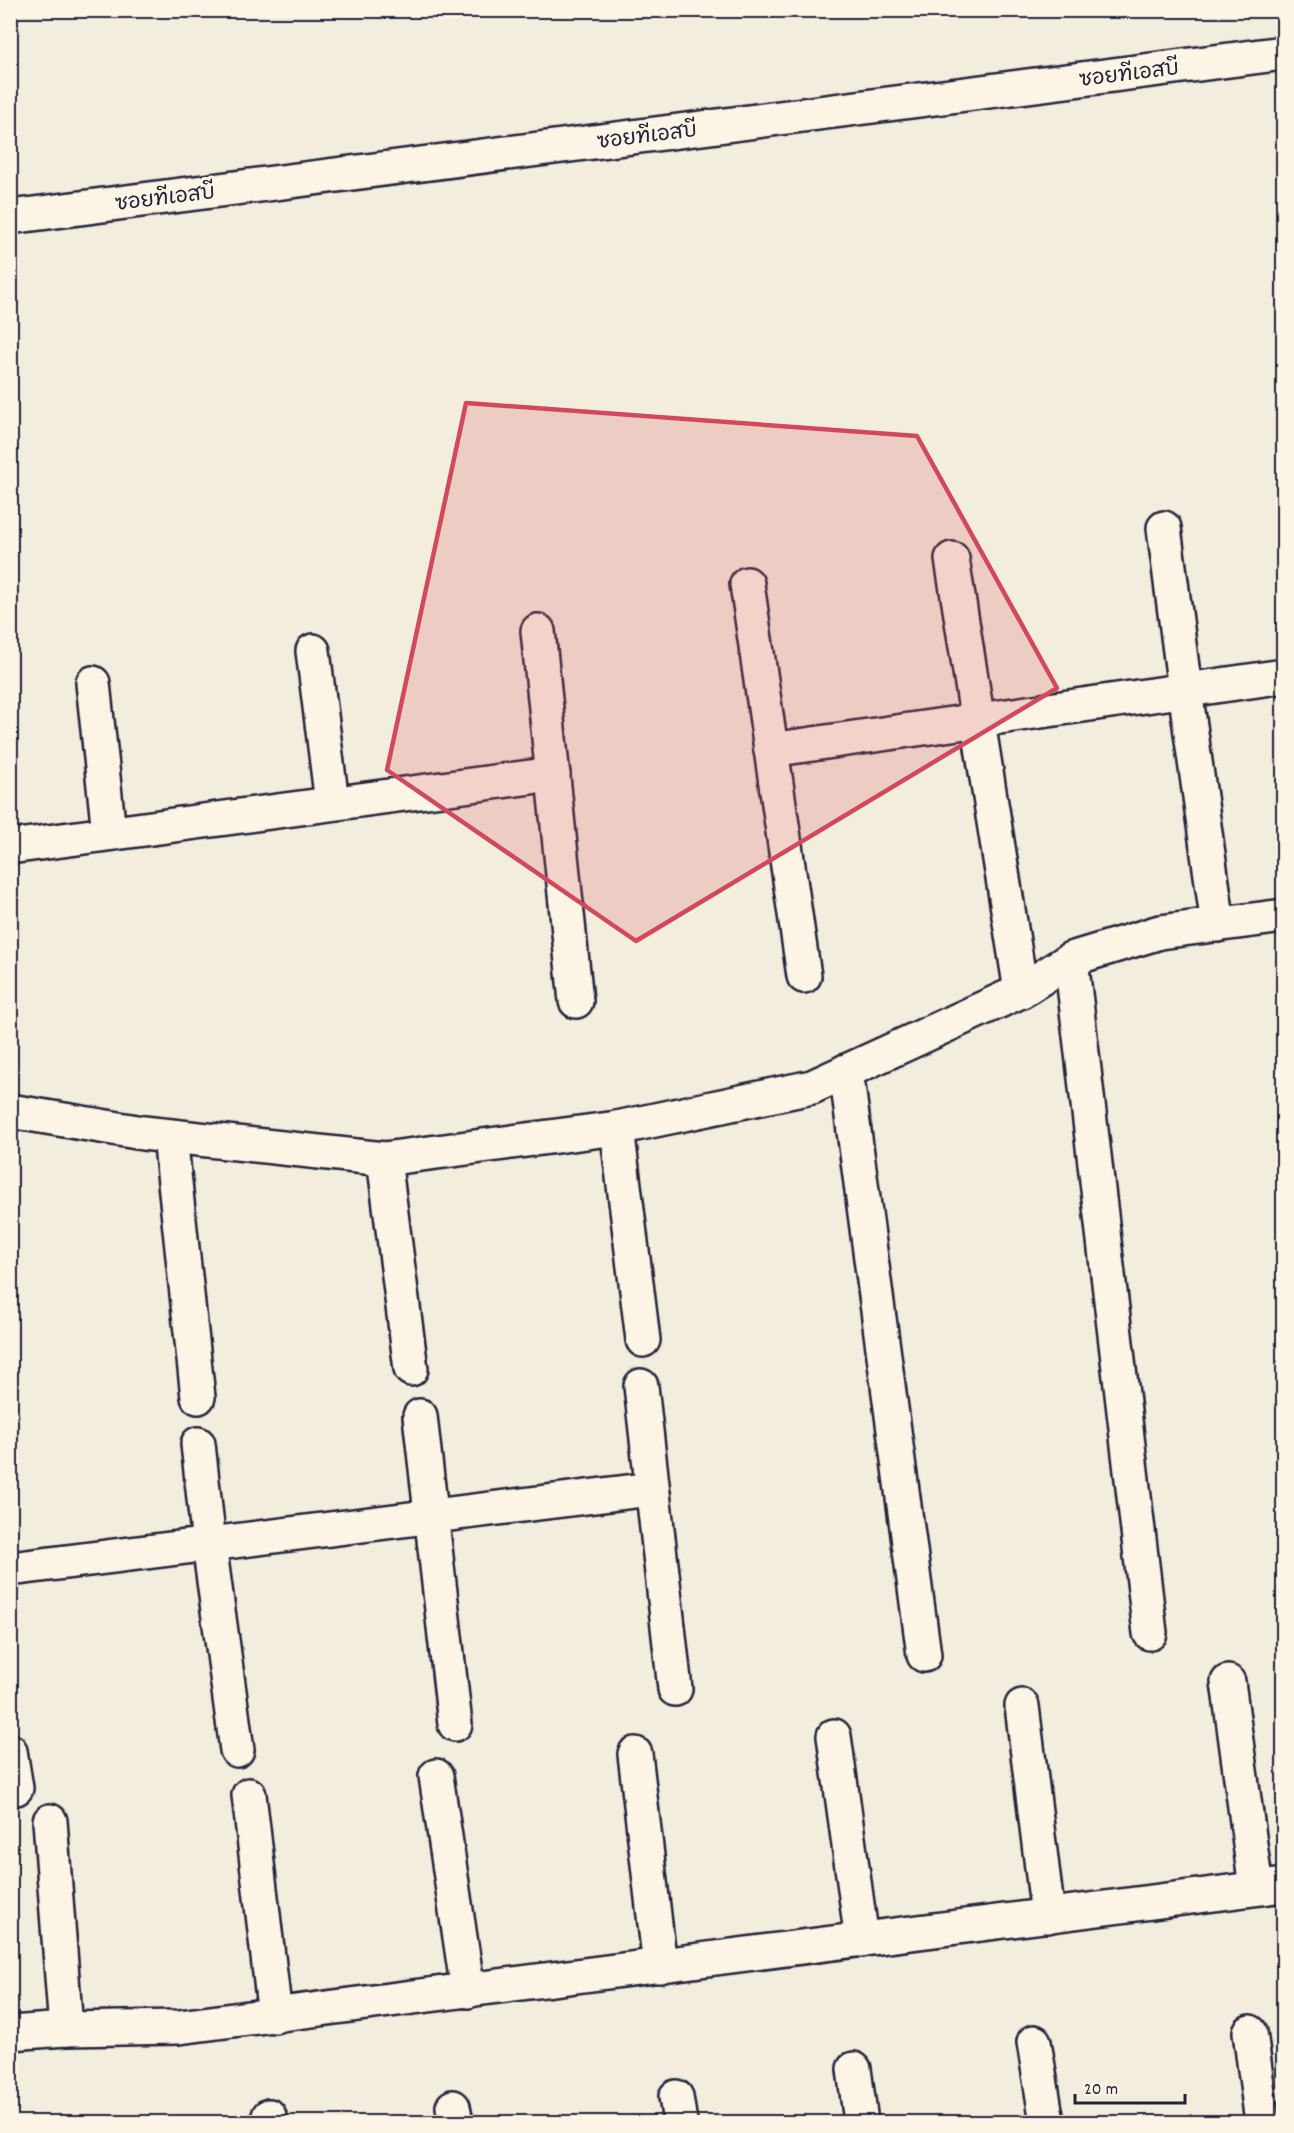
<svg xmlns="http://www.w3.org/2000/svg" width="1294" height="2133" font-family="Dekko,'Playpen Sans Thai',sans-serif">
  <rect width="100%" height="100%" fill="#f3edde"/>
  <filter id="ink" filterUnits="userSpaceOnUse"><feTurbulence type="fractalNoise" baseFrequency=".0167" numOctaves="2"/><feDisplacementMap in="SourceGraphic" scale="12" xChannelSelector="R" yChannelSelector="G"/><feConvolveMatrix kernelMatrix="1 2 1 2 8 2 1 2 1" color-interpolation-filters="sRGB"/></filter>
  <g filter="url(#ink)">
    <g fill="none" stroke-linecap="round" stroke-linejoin="round">
      <g stroke="#22223b" stroke-width="38">
        <g id="minor">
          <path d="M10,217l1274,-164"/>
          <path d="M1164,528l21,162 33,235"/>
          <path d="M952,559l69,432"/>
          <path d="M747,584l57,392"/>
          <path d="M538,631l38,370"/>
          <path d="M313,651l19,152"/>
          <path d="M93,683l16,150"/>
          <path d="M771,750l513,-74"/>
          <path d="M10,847l543,-73"/>
          <path d="M1071,959l79,674"/>
          <path d="M846,1071l78,584"/>
          <path d="M10,1111l133,22 241,26 233,-31 195,-41 209,-96 50,-32 89,-27 124,-16"/>
          <path d="M617,1128l26,212"/>
          <path d="M170,1136l28,261"/>
          <path d="M384,1159l27,210"/>
          <path d="M641,1386l34,303"/>
          <path d="M420,1416l35,308"/>
          <path d="M198,1444l11,100 28,206"/>
          <path d="M10,1569l641,-80"/>
          <path d="M1228,1682l28,206"/>
          <path d="M1022,1706l26,210"/>
          <path d="M834,1736l28,204"/>
          <path d="M10,1751l6,37"/>
          <path d="M635,1754l25,212"/>
          <path d="M436,1776l32,215"/>
          <path d="M249,1795l26,221"/>
          <path d="M50,1821l16,208"/>
          <path d="M1250,2032l12,90"/>
          <path d="M10,2033l56,-4 113,-2 1105,-142"/>
          <path d="M1034,2042l13,80"/>
          <path d="M854,2069l7,53"/>
          <path d="M676,2097l4,25"/>
          <path d="M453,2107l3,15"/>
          <path d="M269,2116v6"/>
        </g>
      </g>
      <use href="#minor" stroke="#fcf5e5" stroke-width="33"/>
    </g>
  </g>
  <path fill="#d1495b" fill-opacity="0.2" stroke="#d1495b" stroke-width="4.5" stroke-linejoin="round" d="M466,403l451,33 140,252 -421,253 -249,-171z"/>
  <g text-anchor="middle" stroke-width="6" stroke-linejoin="round" paint-order="stroke">
    <g font-size="21" fill="#22223b" stroke="#fcf5e5">
      <text transform="translate(1129 73) rotate(-7)" y="7">ซอยทีเอสบี</text>
      <text transform="translate(647 135) rotate(-7)" y="7">ซอยทีเอสบี</text>
      <text transform="translate(165 197) rotate(-7)" y="7">ซอยทีเอสบี</text>
    </g>
  </g>
  <rect width="1294" height="2133" fill="none" stroke="#fcf5e5" stroke-width="36"/>
  <rect x="18" y="18" width="1258" height="2097" fill="none" stroke="#22223b" stroke-width="2" filter="url(#ink)"/>
  <path d="M1075 2094v9h110v-9" fill="none" stroke="#22223b" stroke-width="3"/>
  <text x="1084" y="2094" font-size="18" fill="#22223b" stroke="#fcf5e5" stroke-width="4.5" paint-order="stroke">20 m</text>
</svg>
